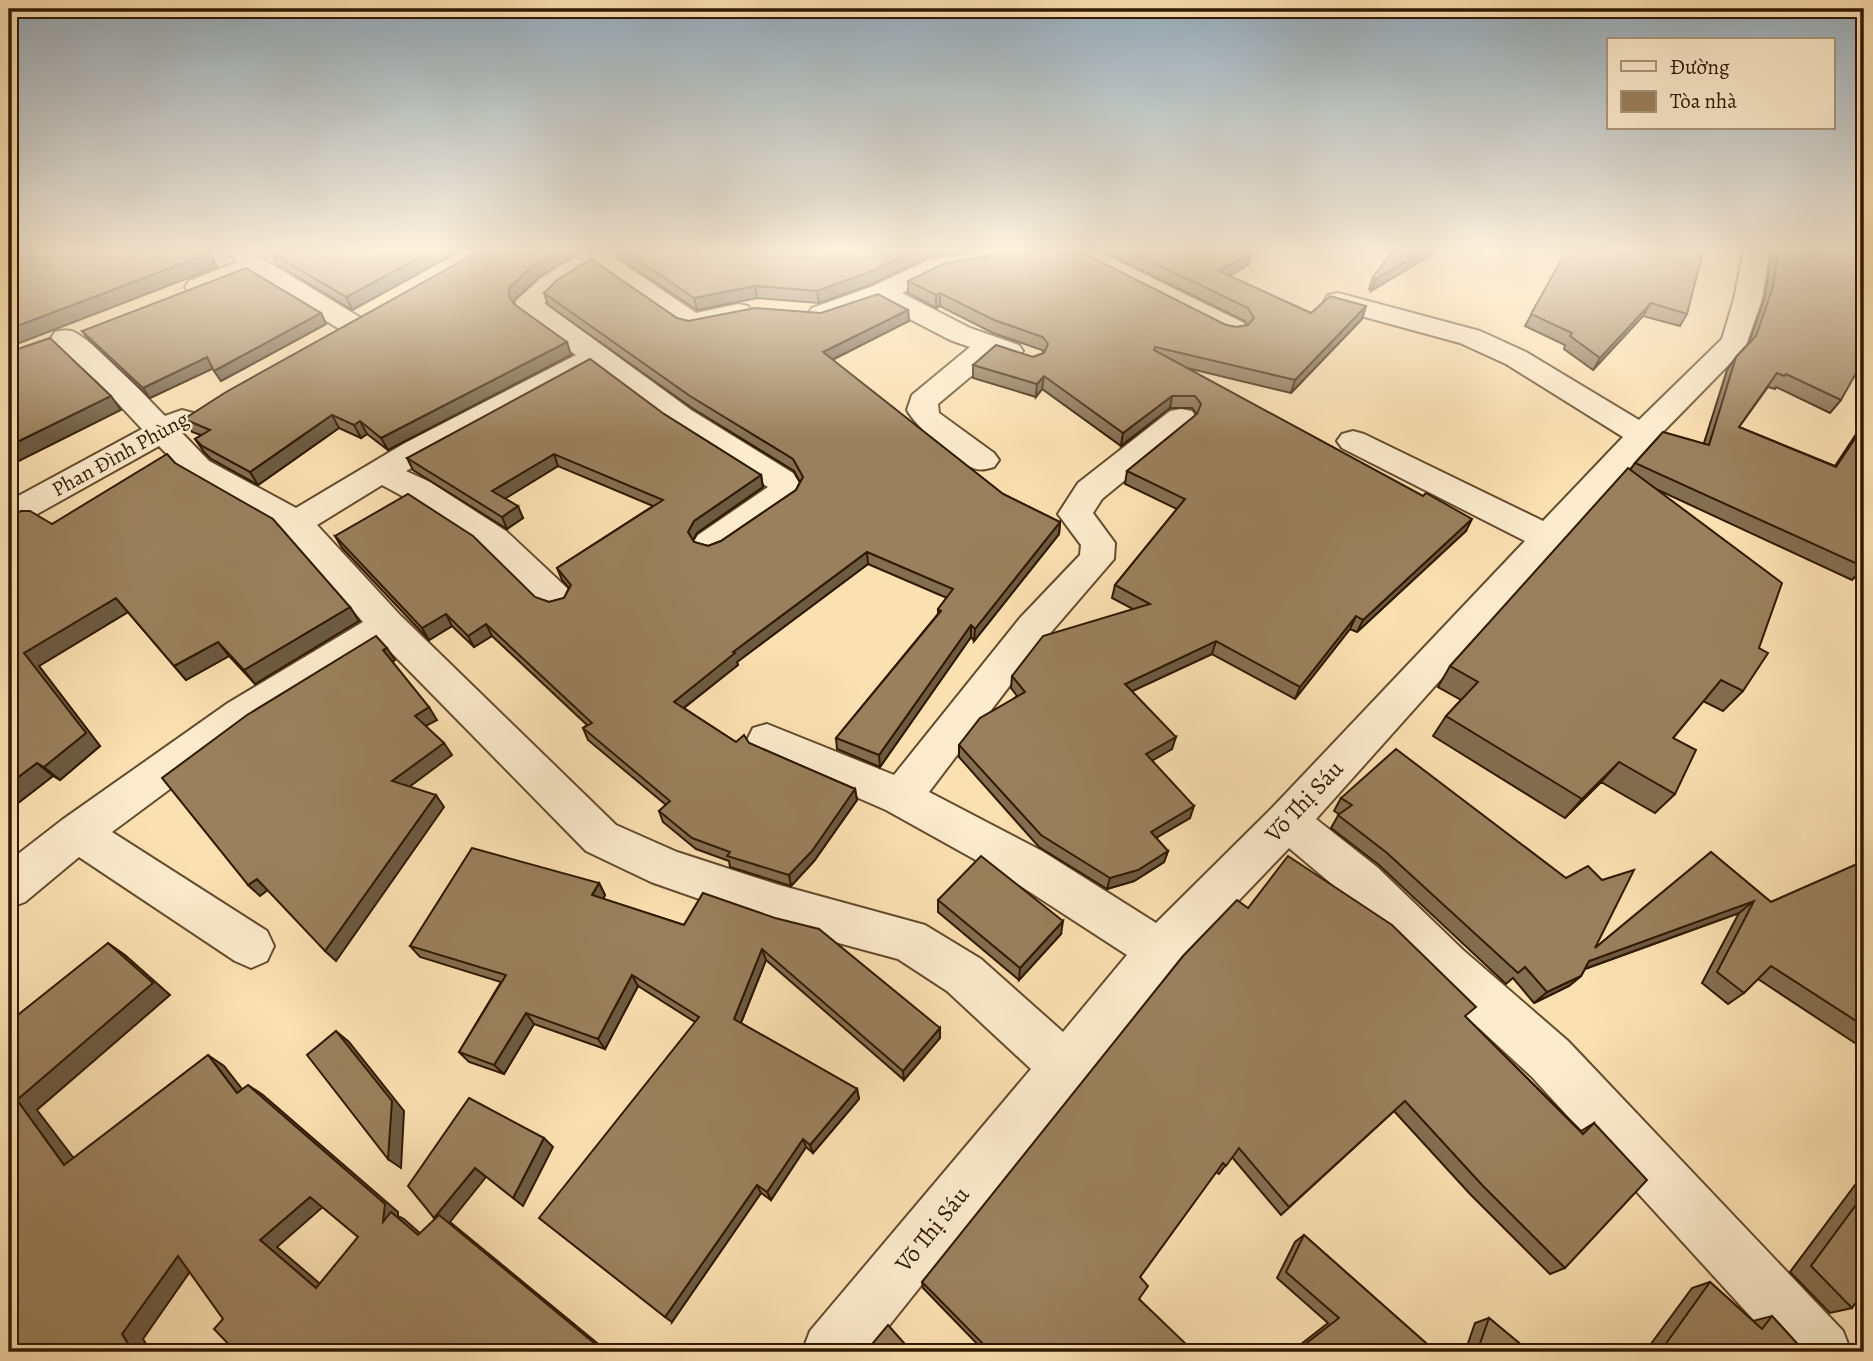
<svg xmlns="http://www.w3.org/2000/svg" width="1873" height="1361" font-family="Alegreya,serif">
  <rect width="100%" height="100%" fill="#fbe0b2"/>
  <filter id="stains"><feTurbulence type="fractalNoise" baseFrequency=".00286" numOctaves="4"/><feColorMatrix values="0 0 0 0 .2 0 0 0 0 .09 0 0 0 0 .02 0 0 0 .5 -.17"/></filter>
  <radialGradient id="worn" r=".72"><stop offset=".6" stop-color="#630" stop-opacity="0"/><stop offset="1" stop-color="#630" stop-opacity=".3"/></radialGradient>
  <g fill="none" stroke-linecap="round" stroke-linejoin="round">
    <g stroke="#644b2c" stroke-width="4">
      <g id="minor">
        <path d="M225,248h27l11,11 98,59 4,6 -4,6 -10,2 -10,-2 -89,-55c-19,8 -43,23 -63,18l-4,-6 4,-6 48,-19z"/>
        <path d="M591,248h30l-9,8 84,57 42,-9 10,2 4,6 -4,6 -57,12 -10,-2 -87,-60 -50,35 147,107 102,63 9,15 -6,12 -74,51 -12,4 -12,-4 -5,-8 5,-8 70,-48 -99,-63 -75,-56 -188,103 24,11 76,49 62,58 5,9 -5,9 -13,4 -13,-4 -60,-60 -76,-49 -24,-13 -65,40 83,90 216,210 61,27 102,33 146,40 56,34 82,73 64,-77 -117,-76 -124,-69 -133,-58 -6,-12 6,-12 14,-4 127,51 126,-157 60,-63 1,-10 -23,-31 20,-31 92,-72 11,-2 11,2 4,7 -4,7 -90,74 -9,14 22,30 -1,16 -68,79 -117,154 113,59 114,72 116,-115 253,-267 -183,-93 -5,-7 5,-7 11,-3 11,3 179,87 80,-84 -117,-73 -46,-21 -132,-36 -4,-6 4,-6 10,-2 142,38 46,21 113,68 83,-81 12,-40 10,-51h26l-8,51 -17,49 -92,94 -337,377 61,48 86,83 105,91 275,290 8,21h-68l-251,-275 -103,-95 -84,-87 -56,-47 -113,118 -308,386h-66l8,-21 221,-262 -84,-78 -49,-32 -119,-32 -128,-45 -65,-31 -202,-206 -128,80 -144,107 155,99 7,15 -7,15 -16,7 -16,-7 -156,-104 -54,45 -16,6v-47l53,-41 166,-117 135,-81 -79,-91 -97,-56 -28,-29 -138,77 -12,3v-25l133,-72 -44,-47 -43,-38 -4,-6 4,-6c8,-2 14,-3 21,1 29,17 65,59 89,83l17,-6 11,3 4,7 -4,7 -11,6 27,28 87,47 109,-65 171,-88 -56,-41 -4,-6v-7l25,-23z"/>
        <path d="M996,248h34c-17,25 -63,18 -88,26 -14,4 -27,13 -40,19l68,35 49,17 4,6 -4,6 -10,3 -14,-4 -57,48 1,9 55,40 5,7 -5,7c-8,2 -13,4 -21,1 -19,-8 -57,-41 -66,-58l5,-15 58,-48 -20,-7 -71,-37 -57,19 -10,-2 -4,-6 4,-6 59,-21 55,-26z"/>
        <path d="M1059,248h32l153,75 4,6 -4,6 -10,2 -10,-2 -161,-82z"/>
      </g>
    </g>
    <use href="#minor" fill="#fcebcd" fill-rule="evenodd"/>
  </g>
  <g fill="#846e50" stroke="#311900" stroke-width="2">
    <path d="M465,248l-113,62 -75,-46 -7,-12z"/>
    <path d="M614,248h369l-57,10 -56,27 -51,18 -62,-5 -60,12 -81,-54z"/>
    <path d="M1096,248h147l9,4 -3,12 -20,12 82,37 55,-7 -4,13 -71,74 -104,-25 279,163 -109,101 -7,-3 -55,70 -83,-45 -80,37 40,58 -20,11 38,58 -34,20 12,13 -4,11 -30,19 -27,8 -68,-42 -80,-90v-12l58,-49 -6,-8 1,-12 121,-67 -21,-11 3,-13 62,-76 -52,-25 2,-13 70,-57 -5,-6h-22l-49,38 -79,-57 -6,8 -63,-19v-13l60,-8 11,-4 -2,-3 -49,-17 -53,-27 -4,2 -28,-15v-12l107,-30 211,74 11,2 10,-2 -2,-4z"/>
    <path d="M1396,248l-25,43 -2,-2 4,-12z"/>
    <path d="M1465,248h21l-6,5z"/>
    <path d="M1568,248l119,66 -7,12 -37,-10 -50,54 -29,-21 1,-4 -40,-19z"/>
    <path d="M1771,248h93l-23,152 -11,13 -54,-26 -1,2 -7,-2 -29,40 96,39 29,-44v145l-12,13 -196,-91 87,202 -20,20 -20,-10 -30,37 2,56 -20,19 -54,-31 -36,36 -132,-82 13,-20 15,-16 -23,-13 12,-21 180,-196 5,-7 69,-20 23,-73 9,-13 13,-14 15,-43 9,-52z"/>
    <path d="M540,276l-27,25v2l58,52 -183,95 -21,-16 -6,4 -22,-10 -81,57 -47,-26 -7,-7 -9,-13 6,-4 -9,-3 -8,-13z"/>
    <path d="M544,293l144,28 133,-8 87,-3 1,11 -77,39 171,134 57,28 -1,12 -85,107 -3,-4 -91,130 -43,-18 -1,-11 102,-124v-5l9,-11 -79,-34 -131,98 1,3 -54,43 52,34 13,1 106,46 2,11 -43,61 -23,25 -61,-19 -1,-6 -33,-12 -33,-27 -4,-11 7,-6 -78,-65 -5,-12 4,-3 -95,-89 -18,11 -22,-21 -23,14 -87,-92 -7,-12 214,66 15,-4 5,-10 -7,-8 -5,-12 96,-62 -95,-40 -53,32 18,20 -16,11 -94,-59 -6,-12 257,-44 97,61 2,12 -66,46 -4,7 1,2 14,4 13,-5 75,-51 4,-8 -6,-11 -102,-63 -144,-103z"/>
    <path d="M321,313l5,11 -105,57 -8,-13 -63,30 -60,-57 -8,-10z"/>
    <path d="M175,463l175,144 9,14 -104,63 -26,-28 -43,24 -58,-68 -89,54 61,80 -40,34 -7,-4 -44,34 43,-286z"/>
    <path d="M1341,798l254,150 116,-96 60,50 93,-41v188l-106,-70 -14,14 -16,11 -26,-21 37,-70 -154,56 -4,7 -12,10 -35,17 -21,-25 -7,6 -127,-119 -48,-37 8,-14 -5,-3z"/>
    <path d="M599,883l6,12 -2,4 81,26 19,-32 237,135v10l-36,42 -138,-120 -25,63 116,66 2,10 -46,54 -7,-6 -35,53 -10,-7 -89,129 23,-300 -57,-36 -33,63 -71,-25 -30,50 -35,-12 -10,-10 42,-70 -81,-25 -10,-11z"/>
    <path d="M938,900l123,34 -42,46 -81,-68z"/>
    <path d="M1248,908l217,109 116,114 13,-8 -29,145 -15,6 -80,-80 -76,-83 -113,104 -49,-58 -13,17 -3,-2 -76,105 -1,22 43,53h-197l-62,-64 -1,-6z"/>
    <path d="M1864,1173v135l-8,-7 -4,7 -22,5 -40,-41z"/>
    <path d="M1304,1235l132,117h-145l37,-29 -51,-45 18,-36z"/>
    <path d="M1710,1282l43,39 19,-5 30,33 26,3h-183l47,-64z"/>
    <path d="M1489,1318l41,34h-65l10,-29z"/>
  </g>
  <g fill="#6c5a41" stroke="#311900" stroke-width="2">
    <path d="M438,248h27l-113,62 -6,-13z"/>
    <path d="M562,248h25l-47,28 -27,25 1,8 -5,-12v-9l27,-25z"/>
    <path d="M922,248h61l-57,10 -56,27 -51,18 -2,-12z"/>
    <path d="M1428,248h15l-72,43 5,-12z"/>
    <path d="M1252,252l-3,12 -33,20 3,-13z"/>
    <path d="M210,253l7,14 -208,80v-18z"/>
    <path d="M755,286l2,12 -60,12 -3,-12z"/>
    <path d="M940,293v13l-4,2v-13z"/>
    <path d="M1651,303l-8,13 -50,54 7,-12z"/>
    <path d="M1366,306l-4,13 -71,74 4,-13z"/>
    <path d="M908,310l1,11 -85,43 -1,-12z"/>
    <path d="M321,313l5,11 -105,57 -7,-10z"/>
    <path d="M567,342l4,13 -183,95 -7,-12z"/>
    <path d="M207,357l7,11 -64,30 -7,-10z"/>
    <path d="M1044,376l-2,13 -6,8 1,-13z"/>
    <path d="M111,396l10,14 -112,56v-20z"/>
    <path d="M1172,396l-2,12 -49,38 2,-13z"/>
    <path d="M332,415l7,13 -81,57 -8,-13z"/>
    <path d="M360,421l7,13 -6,4 -7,-13z"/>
    <path d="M554,454l4,12 -60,37 -6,-12z"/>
    <path d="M761,475l2,12 -66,46 -6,11 -3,-12 6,-11z"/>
    <path d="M518,506l5,12 -16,11 -5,-12z"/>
    <path d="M1472,519l-6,12 -109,101 6,-12z"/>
    <path d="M1060,522l-1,12 -85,107 1,-12z"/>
    <path d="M867,552l1,12 -131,98 1,3 -61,48 -3,-11 59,-50z"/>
    <path d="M116,598l12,14 -89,54 61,80 -40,34 -16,-13 -20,-114z"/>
    <path d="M350,607l9,14 -104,63 -11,-14z"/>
    <path d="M446,614l6,12 -23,14 -7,-12z"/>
    <path d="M1356,616l-6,13 -55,70 5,-12z"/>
    <path d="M486,624l6,12 -18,11 -6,-11z"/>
    <path d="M971,625v12l-91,130 -1,-12z"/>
    <path d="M1216,641l-4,13 -90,42 3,-12z"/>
    <path d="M218,642l11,14 -43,24 -12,-14z"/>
    <path d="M387,648l8,12 -4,3 -8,-13z"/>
    <path d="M429,707l8,13 -15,8 -7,-12z"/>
    <path d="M1176,737l-4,12 -29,17 3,-12z"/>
    <path d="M444,743l8,12 -51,38 -9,-12z"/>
    <path d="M1619,762l-18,20 -36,36 17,-19z"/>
    <path d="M37,763l16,13 -44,34v-26z"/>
    <path d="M855,789l2,11 -43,61 -23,25 -2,-11z"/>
    <path d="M436,795l8,12 -108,154 -11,-10z"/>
    <path d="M1194,806l-4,12 -43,25 4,-11z"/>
    <path d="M1168,851l-4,11 -30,19 -27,8 3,-11z"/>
    <path d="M257,879l11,11 -8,6 -12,-11z"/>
    <path d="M599,883l6,12 -6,12 -7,-12z"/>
    <path d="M1754,901l-15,12 -163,59 13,-11z"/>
    <path d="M1063,921l-2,13 -42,46 1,-12z"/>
    <path d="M108,943l17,12 45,40 -133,115 48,63 -21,-8 -47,-65z"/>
    <path d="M762,949l4,11 -28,70 -4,-11z"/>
    <path d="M632,975l6,11 -33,63 -7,-10z"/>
    <path d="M1581,976l-12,10 -35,17 13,-11z"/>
    <path d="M526,1013l8,11 -30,50 -10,-9z"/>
    <path d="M940,1028v10l-36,42 -1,-9z"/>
    <path d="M336,1031l13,11 55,69 -3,57 -13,-9z"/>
    <path d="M208,1055l16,11 29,37 -16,-10z"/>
    <path d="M248,1085l15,10 135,117v4l6,3 26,23 -12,-7 -35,-13z"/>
    <path d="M857,1089l2,10 -46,54 -3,-8z"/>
    <path d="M544,1138l9,9 -30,59 -10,-8z"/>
    <path d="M803,1139l3,8 -35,53 -4,-8z"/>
    <path d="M475,1168l11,9 -36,45 158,130h-3l-159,-126 -12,-8z"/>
    <path d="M757,1185l4,8 -89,129 -7,-5z"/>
    <path d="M310,1197l15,8 -48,42 55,47 -16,-6 -56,-48z"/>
    <path d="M178,1256l18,7 -53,76 8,13h-18l-11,-18z"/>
  </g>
  <g fill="#9a805d" stroke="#311900" stroke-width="2" fill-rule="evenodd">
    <path d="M9,248h195l6,5 -201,76z"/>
    <path d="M279,248h159l-92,49 -76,-45z"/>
    <path d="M485,248h77l-26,15 -27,25v9l5,7 53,38 -186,96 -21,-17 -6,4 -22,-10 -82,57 -48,-26 -7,-7 15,-9 -26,-11 42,-27z"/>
    <path d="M620,248h302l-53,24 -52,19 -62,-5 -61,12z"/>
    <path d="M1021,248h52l153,77 11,2 11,-2 6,-7 -6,-10 -125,-60h120l9,4 -33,19 92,42 19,-17 36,10 -71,74 -140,-33 -1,3 269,146 3,-3 46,26 -109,101 -7,-4 -56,71 -84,-46 -91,43 51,53 -30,17 48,52 -43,26 17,19 -30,19 -28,8 -69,-43 -82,-90 21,-27 45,-26 -13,-16 31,-40 107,-32 -35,-19 70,-86 -58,-28 70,-57 4,-10 -6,-8h-23l-49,37 -79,-57 -7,8 -64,-19 23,-20 37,12 11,-4 4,-9 -5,-7 -49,-17 -54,-27 -4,2 -28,-14 35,-17 72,-13z"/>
    <path d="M1396,248h32l-52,31 -3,-2z"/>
    <path d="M1568,248h136l-17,66 -36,-11 -51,55 -30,-22 2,-3 -41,-19z"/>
    <path d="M1779,248h85v111l-23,41 -55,-26 -2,2 -7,-3 -38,54 97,40 28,-42v142l-229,-104 28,-31 46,13 27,-88 20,-21 17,-49z"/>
    <path d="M591,259l86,59 11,3 67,-13 66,5 57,-19 30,16 -85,42 180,142 57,28 -85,107 -4,-4 -92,130 -43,-17 105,-127 -3,-2 15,-20 -86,-37 -134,100 2,1 -61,49 62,40 8,-7 5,8 106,46 -43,62 -23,24 -62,-19 3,-4 -38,-14 -33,-27 11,-10 -87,-73 9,-5 -106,-99 -18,12 -22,-22 -24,14 -87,-92 73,-42 65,42 62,61 14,5 15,-4 7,-13 -14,-17 106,-68 -109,-46 -62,37 26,15 -16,11 -95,-59 183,-99 74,55 97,61 -67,46 -6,11 6,10 14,4 13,-5 75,-51 7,-13 -10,-18 -103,-63 -146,-103 13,-13z"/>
    <path d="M246,268l75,45 -107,58 -7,-14 -64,31 -61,-57z"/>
    <path d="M50,338l61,58 -102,50v-94z"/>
    <path d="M167,454l8,9 98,56 77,88 -106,63 -26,-28 -44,24 -58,-68 -92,55 62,80 -42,34 -7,-4 -28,21v-266l12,-7h9l22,13z"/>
    <path d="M1628,468l154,115 -23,65 9,5 -25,38 -22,-11 -48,58 23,12 -21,44 -56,-32 -37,37 -136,-83 32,-34 -28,-16z"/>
    <path d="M376,636l11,12 -4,2 46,57 -14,9 29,27 -52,38 44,14 -111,156 -68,-72 -9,6 -86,-107 85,-63z"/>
    <path d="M1396,749l170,129 22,-12 14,14 32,-10 -39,78 116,-96 60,50 93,-41v165l-93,-60 -27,27 -27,-21 37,-71 -165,60 -8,15 -34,16 -22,-25 -7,6 -131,-120 -49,-38 14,-10 -11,-7z"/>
    <path d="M472,848l127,35 -7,12 92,30 19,-32 72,25 44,11 121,99 -37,43 -141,-122 -28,70 123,70 -47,56 -7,-6 -36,53 -10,-7 -92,132 -126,-99 160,-201 -67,-42 -34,64 -72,-26 -32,52 -35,-13 47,-77 -96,-29z"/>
    <path d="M981,856l82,65 -43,47 -82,-68z"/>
    <path d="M1288,856l104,69 84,82 -11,9 118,118 11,-11 53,57 -82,88 -82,-82 -78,-85 -116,106 -50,-59 -13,18 -3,-3 -83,114 8,9 -9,13 48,46 -5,7h-191l-69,-70 261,-326 54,-56 11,8z"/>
    <path d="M108,943l45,40 -136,117 47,65 144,-110 29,38 11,-8 137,119 -2,18 8,-10 27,23 21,-20 166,137h-369l-22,-23 9,-10 -45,-63 -56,78 11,18h-124v-330zM310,1197l48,40 -42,51 -56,-48z"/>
    <path d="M336,1031l56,70 -4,58 -81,-104z"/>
    <path d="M469,1098l75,40 -31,60 -38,-30 -41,50 -26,-32z"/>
    <path d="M1864,1194v96l-12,18 -41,-42z"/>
    <path d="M1304,1235l132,117h-141l44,-34 -53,-46z"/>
    <path d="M1710,1282l52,47 10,-13 30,33 24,1 2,2h-168z"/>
    <path d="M1489,1318l41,34h-53z"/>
    <path d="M888,1325l24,27h-68l2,-2 22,-1z"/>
  </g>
  <linearGradient id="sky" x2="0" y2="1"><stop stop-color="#94aaba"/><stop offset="0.57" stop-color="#fdf1dc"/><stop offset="1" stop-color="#fdf1dc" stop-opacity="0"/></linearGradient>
  <rect width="1873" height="438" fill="url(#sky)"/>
  <g text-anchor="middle" stroke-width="5" stroke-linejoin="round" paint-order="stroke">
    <g font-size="21" fill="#311900" stroke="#fcebcd">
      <text transform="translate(120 454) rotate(-29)" y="7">Phan Đình Phùng</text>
    </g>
    <g font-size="24" fill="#311900" stroke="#fcebcd">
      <text transform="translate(1304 801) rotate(-47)" y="8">Võ Thị Sáu</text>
      <text transform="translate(932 1229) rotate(-51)" y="8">Võ Thị Sáu</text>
    </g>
  </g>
  <rect width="1873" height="1361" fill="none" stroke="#fbe0b2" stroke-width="35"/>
  <rect x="10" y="10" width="1852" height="1340" fill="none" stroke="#311900" stroke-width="3.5"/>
  <rect x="18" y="18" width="1838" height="1326" fill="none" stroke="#311900" stroke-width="2"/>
  <rect x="1607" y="38" width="228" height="91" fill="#fcebcd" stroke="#ab977b" stroke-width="2"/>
  <rect x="1621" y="61" width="35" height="10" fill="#fcebcd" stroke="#ab977b" stroke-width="2"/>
  <text x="1670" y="74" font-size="21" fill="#311900">Đường</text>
  <rect x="1621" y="91" width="35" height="21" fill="#9a805d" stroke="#ab977b" stroke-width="2"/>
  <text x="1670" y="108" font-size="21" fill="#311900">Tòa nhà</text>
  <rect width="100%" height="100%" filter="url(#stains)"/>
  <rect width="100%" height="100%" fill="url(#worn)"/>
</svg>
